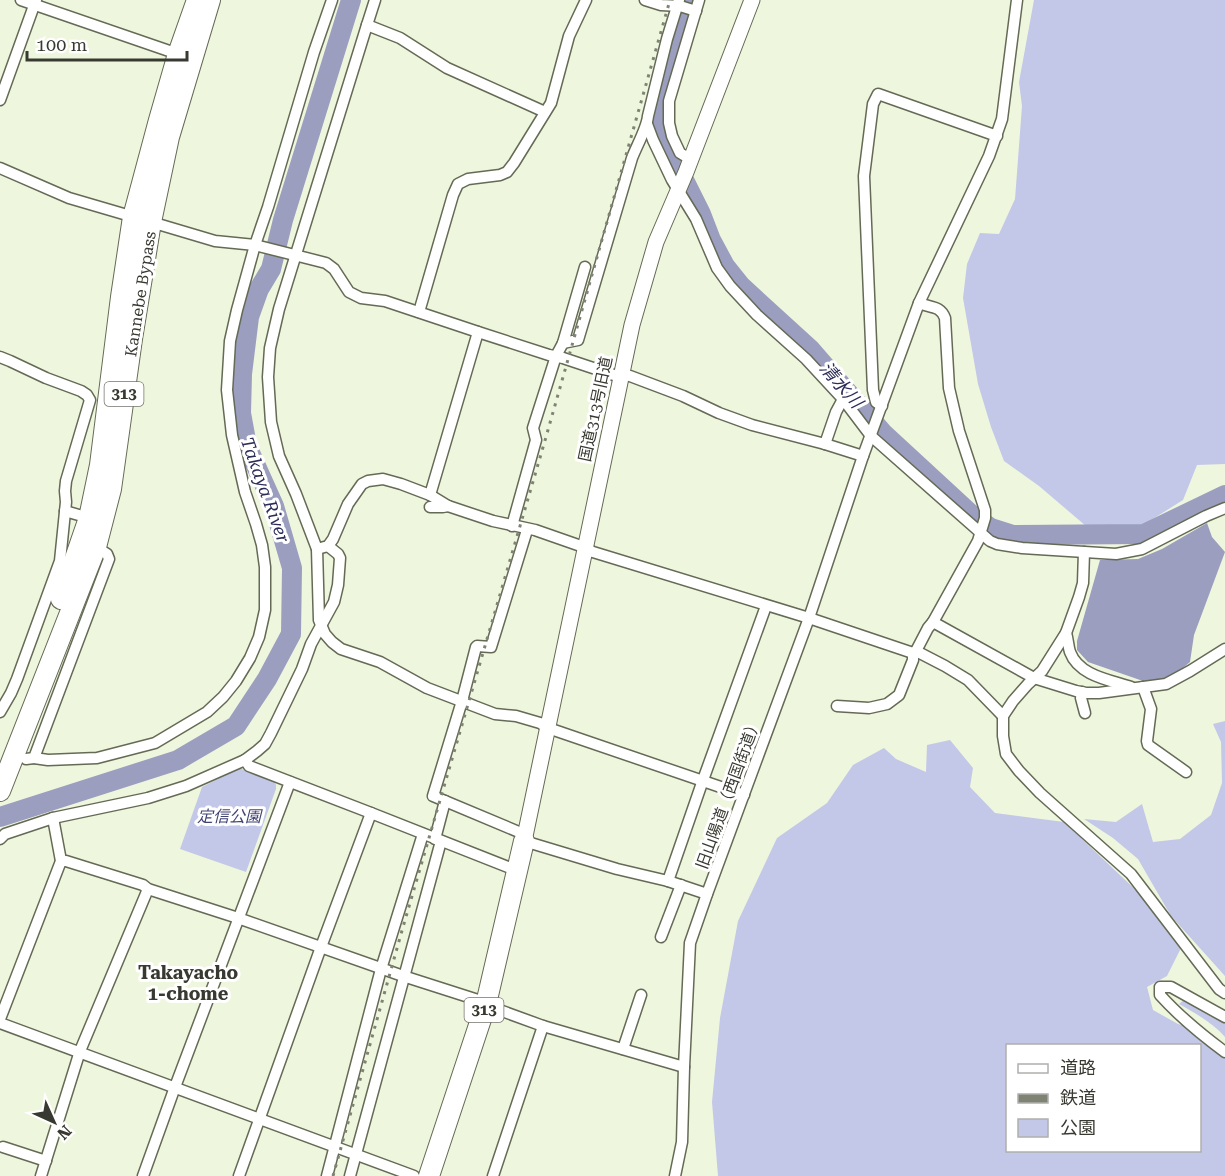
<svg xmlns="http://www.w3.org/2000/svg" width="1225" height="1176" font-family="'Roboto Serif','Noto Sans JP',serif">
  <rect width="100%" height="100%" fill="#eff6de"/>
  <g fill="#c3c7e8" fill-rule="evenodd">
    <path d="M1034,0h191v464l-28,1 -14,35 -51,32h-39l-54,-46 -35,-25 -13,-34 -13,-43 -15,-86 4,-34 13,-31 19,1 16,-35 7,-93 -3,-24z"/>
    <path d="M1225,721v255l-54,-60 -33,-57 -25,-21 -29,-19 32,3 26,-18 11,38 27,-3 31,-24 11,-32 -1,-41 -8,-18z"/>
    <path d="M950,740l23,28 -3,19 25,26 69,9 76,72 41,54 -14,28 -20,11 6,23 25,14 28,8 19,26v118h-507l-6,-74 8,-84 18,-97 39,-83 50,-35 26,-38 31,-17 12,11 30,13 1,-27zM1008,1046h192v104h-192z"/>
    <path d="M239,768l35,13 2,4v4l-30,83 -66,-23 22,-62z"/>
    <path d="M1185,999l40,21v17c-12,-14 -30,-24 -46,-33z"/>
  </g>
  <path fill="#9b9ebf" d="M1207,523l5,14 13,15 -31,83 -4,27 -12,10 -16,7 -19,2 -55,-19 -11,-12v-9l23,-81 38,-1 24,-10z"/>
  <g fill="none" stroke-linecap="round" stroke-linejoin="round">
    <g stroke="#9b9ebf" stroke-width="20">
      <path d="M691,0l-31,113 3,25 38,76 10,26 14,26 16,20 70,64 72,83 90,83 18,12 22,7 131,-1 81,-39"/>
      <path d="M0,817l178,-57 58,-34 31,-47 24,-45 1,-66 -18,-62 -27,-60 -6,-33 1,-39 7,-57 10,-28 12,-20 12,-49 68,-220"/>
    </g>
    <g stroke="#646a55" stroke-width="13">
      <g id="street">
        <path d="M21,0l157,54"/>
        <path d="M375,0l-8,25 33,13 47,30 98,44"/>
        <path d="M645,0l16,5 19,1 16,5"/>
        <path d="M367,25l-88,284 -9,39 -2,29 3,45 8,34 17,38 21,55 2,71 6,14 7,8 9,7 39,13 47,26 68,26 21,2 24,7 8,5 196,67"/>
        <path d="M0,100l36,-100"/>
        <path d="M647,124l6,16 19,40 24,39 21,49 13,18 27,29 49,44 37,40 28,37 119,105 7,3 25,4 94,6 26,-5 64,-33 19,-8"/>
        <path d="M690,159l-10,-6 -8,-17 -3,-13v-22l30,-101"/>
        <path d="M0,168l69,30 82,24 64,19 40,4 71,18 8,6 15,23 12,6 24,3 93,31 71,23 14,3 51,17 16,1 53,20 36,17 33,12 73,19 38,12"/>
        <path d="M419,312l34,-117 5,-11 10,-5 32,-4 7,-3 7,-9 37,-60 18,-67 17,-36"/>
        <path d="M563,343l15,-3 54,-182c5,-13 15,-30 16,-42l19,-77 12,-39"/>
        <path d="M0,357l10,4 36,17 35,13 6,4 3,5 -24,81 -1,10 1,11 -6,59 -43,118 -6,14 -11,19"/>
        <path d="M882,406l-6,-4 -3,-12 -9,-214 9,-72 5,-10 119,42"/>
        <path d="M825,444l11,-32 7,-13"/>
        <path d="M430,495l48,-163"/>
        <path d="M430,507h13l5,-1"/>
        <path d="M65,511l24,7"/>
        <path d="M512,526l24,-86 -3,-12 23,-72 7,-13 22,-76"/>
        <path d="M317,549l11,-3 5,-7 15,-35 14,-20 6,-3 15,-2 18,5 29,11 18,11 45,15 42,9 43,15 15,7 216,66 104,35 3,-2 12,-23 5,-6 45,-81 7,-23v-8l-26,-79 -10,-43 -4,-70c-5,-13 -15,-10 -26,-15"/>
        <path d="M1084,552l-1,31 -4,14 -13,36 -24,38 -14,13 -15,17 -10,15v20l3,18 13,17 21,22 91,81 88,115 6,4"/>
        <path d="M933,622l101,56 42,13 10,2h13l67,-9 24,-13 35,-22"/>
        <path d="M1066,633c2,6 2,13 4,19 9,24 40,28 61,35"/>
        <path d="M916,651l29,15 23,14 35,36"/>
        <path d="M1143,687l8,22 -4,32 1,4 38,27"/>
        <path d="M1082,692l-1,6 4,15"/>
        <path d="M837,706l32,2 18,-4 12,-9 14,-35v-7"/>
        <path d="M34,758l14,2 49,-2 58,-15 52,-31 16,-15 13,-16 14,-23 9,-21 6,-27v-43l-3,-22 -6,-21 -11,-32 -13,-57 -5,-45 3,-49 7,-31 18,-65 13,-38 46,-155 18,-52"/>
        <path d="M26,759l8,-1 75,-199 -2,-5 -11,-7"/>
        <path d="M245,760l4,6 122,47 147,58"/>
        <path d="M526,835l-93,-39 29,-95 14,-54 1,-1 14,1 36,-117"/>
        <path d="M0,839l5,-5 48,-16 95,-20 38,-12 59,-26 12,-9 8,-7 6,-11 31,-64 9,-25 23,-42 4,-17 2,-27 -2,-4 -10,-8"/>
        <path d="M435,839l10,-38"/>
        <path d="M524,841l93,28 51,12 39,13"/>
        <path d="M61,861h5l77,24 5,4 90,29 165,58 75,24 13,7 52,19 141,41"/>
        <path d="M668,881l35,-101 63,-174"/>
        <path d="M661,937l20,-52"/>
        <path d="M1225,1017l-54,-30h-11v8c19,21 42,40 65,57"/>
        <path d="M0,1019l61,-158 -8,-43"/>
        <path d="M0,1023l414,153"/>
        <path d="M623,1049l18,-54"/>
        <path d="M3,1147l43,14"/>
        <path d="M41,1176l39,-125 68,-162"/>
        <path d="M143,1176l32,-89 115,-305"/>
        <path d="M239,1176l82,-229 50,-134"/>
        <path d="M327,1176l54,-207 42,-135"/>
        <path d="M350,1176l91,-335"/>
        <path d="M493,1176l50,-150"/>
        <path d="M675,1176l7,-34 2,-75 6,-124 17,-49 102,-276 54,-162 56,-153 70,-147 13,-37 15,-119"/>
      </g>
    </g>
    <g stroke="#646a55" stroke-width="17">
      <path id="secondary" d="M524,841l108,-516 24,-83 30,-70 66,-172"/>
    </g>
    <g stroke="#646a55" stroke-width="22">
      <g id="highway">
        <path d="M61,599l28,-81 11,-53 21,-168 12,-80 26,-97 19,-66 19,-54"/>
        <path d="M0,791l96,-244 15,-58 21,-150 19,-117 18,-85 41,-137"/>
        <path d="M429,1176l57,-172 38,-163"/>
      </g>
    </g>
    <use href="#street" stroke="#fff" stroke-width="10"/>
    <use href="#secondary" stroke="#fff" stroke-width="15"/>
    <use href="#highway" stroke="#fff" stroke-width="20"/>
    <path stroke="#7f8374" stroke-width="3" stroke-dasharray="3 6" stroke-linecap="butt" d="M333,1176l70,-249 143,-490 124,-437"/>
  </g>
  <g text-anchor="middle" stroke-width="6" stroke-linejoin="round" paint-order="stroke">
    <g fill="#fff" stroke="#74756f" stroke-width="1.5">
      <rect x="104.5" y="382" width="39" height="24" rx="4.5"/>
      <rect x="464.5" y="998" width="39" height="24" rx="4.5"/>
    </g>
    <g font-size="15" font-weight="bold" fill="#383a31">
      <text x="124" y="399">313</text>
      <text x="484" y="1015">313</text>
    </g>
    <g font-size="16" fill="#383a31" stroke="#fff">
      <text transform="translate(140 294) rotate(-81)" y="6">Kannebe Bypass</text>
      <text transform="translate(595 409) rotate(-78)" y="6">国道313号旧道</text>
      <text transform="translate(728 793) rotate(-70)" y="6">旧山陽道（西国街道）</text>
    </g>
    <g font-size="16" font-style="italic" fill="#414472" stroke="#fff">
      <text x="229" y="822">定信公園</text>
    </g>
    <g font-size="18" font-style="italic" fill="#2b2c58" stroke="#fff">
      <text transform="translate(841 385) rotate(49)" y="6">清水川</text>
      <text transform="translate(265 490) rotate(70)" y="6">Takaya River</text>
    </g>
    <g font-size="18" font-weight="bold" fill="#383a31" stroke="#fff">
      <text x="188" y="979">Takayacho<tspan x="188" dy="21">1-chome</tspan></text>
    </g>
  </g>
  <rect x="1006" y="1044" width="195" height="108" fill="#ffffff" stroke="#afb0ad" stroke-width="1.5"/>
  <rect x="1018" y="1064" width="30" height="9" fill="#ffffff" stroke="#afb0ad" stroke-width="1.5"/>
  <text x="1060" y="1074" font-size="18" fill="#383a31">道路</text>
  <rect x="1018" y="1094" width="30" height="9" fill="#7f8374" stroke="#afb0ad" stroke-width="1.5"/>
  <text x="1060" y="1104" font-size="18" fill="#383a31">鉄道</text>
  <rect x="1018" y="1119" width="30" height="18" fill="#c3c7e8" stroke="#afb0ad" stroke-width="1.5"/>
  <text x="1060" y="1134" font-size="18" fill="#383a31">公園</text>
  <g transform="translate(54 1122) rotate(135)" stroke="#ffffff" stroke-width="4.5" paint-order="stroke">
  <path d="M0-4.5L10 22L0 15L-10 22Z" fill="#383a31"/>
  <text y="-9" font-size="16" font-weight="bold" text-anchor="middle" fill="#383a31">N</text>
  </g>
  <path d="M27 51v9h160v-9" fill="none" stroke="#383a31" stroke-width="3"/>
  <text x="36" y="51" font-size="18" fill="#383a31" stroke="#ffffff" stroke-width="4.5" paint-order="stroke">100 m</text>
</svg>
